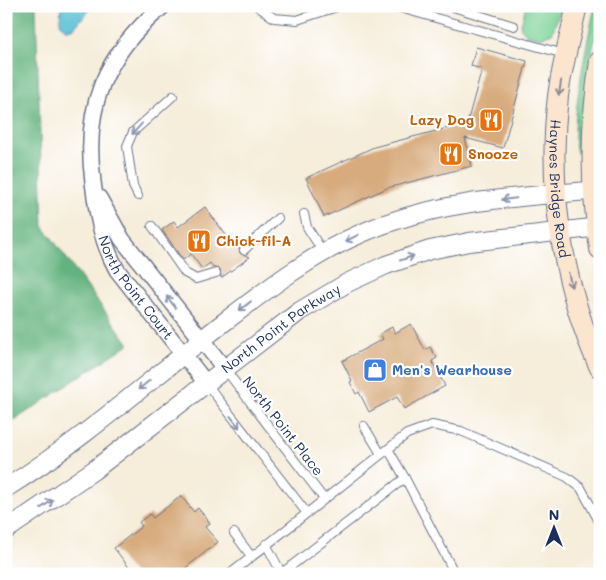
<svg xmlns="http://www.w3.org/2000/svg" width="606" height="580" font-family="Mali,sans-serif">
  <rect width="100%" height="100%" fill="#fff"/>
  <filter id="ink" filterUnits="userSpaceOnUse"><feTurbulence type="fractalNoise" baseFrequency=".02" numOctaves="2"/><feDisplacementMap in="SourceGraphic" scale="10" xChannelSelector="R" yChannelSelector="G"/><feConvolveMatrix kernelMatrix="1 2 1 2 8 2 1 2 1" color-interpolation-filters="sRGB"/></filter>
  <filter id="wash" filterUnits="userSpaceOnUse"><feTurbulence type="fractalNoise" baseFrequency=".0096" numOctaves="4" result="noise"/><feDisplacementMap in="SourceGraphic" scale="20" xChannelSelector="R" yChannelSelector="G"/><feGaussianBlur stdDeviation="1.12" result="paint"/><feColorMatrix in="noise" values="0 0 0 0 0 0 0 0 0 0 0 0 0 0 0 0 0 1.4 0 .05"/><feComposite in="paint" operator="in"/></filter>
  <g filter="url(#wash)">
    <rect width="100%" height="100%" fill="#f6edda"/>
    <g fill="#7ad196" stroke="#4a807a">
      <path d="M526,6h36l-10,27 -12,5 -13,-3 -7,-8z"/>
      <path d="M595,6h5v9l-15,69 -5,68 -3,1c-8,-30 11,-114 18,-147z"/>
    </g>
    <path fill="#63b37f" stroke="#3f716e" d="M6,6h30l7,220 86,118 -123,82z"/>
    <path fill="#55bdd2" stroke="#387698" d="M61,6h32l-20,23h-8l-5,-6z"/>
    <g id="blocks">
      <g fill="#d7ab7d">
        <path d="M476,47l51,14 -24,87 -38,-10 7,28 -85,22 -63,29 -18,-39 68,-31 93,-24 15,-54 -11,-3z"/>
        <path d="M205,207l27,36 5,-4 4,6 -2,4 1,4 10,4 -29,21 -1,-9 -6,-1 -4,-5 -8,6 -11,-15 -8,6 -21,-30 12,-9 4,6z"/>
        <path d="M411,324l14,26 5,-3 7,11 -5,3 13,25 -41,23 -7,-12 -28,15 -10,-20 -3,2 -6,-12 2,-1 -10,-20 41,-22 -3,-5 12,-7 3,6z"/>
        <path d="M181,496l13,16 4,-4 12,15 -5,4 13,15 -40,32h-44l-20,-26 28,-22 -3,-4 11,-8 3,4z"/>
      </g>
    </g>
  </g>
  <g filter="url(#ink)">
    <use href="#blocks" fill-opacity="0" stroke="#687289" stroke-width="1"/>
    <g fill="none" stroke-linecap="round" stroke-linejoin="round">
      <g stroke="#687289" stroke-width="10">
        <g id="service">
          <path d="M257,6l17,12 23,2 43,-14"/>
          <path d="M393,6l171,48"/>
          <path d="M450,6l64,20"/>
          <path d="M138,196l-5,-10 -6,-40 6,-14 40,-36"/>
          <path d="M304,214l3,13 16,25"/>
          <path d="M152,226l33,47 11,6 20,-6"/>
          <path d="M244,250l34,-32"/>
          <path d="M225,369l99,130"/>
          <path d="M206,383l100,129"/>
          <path d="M364,426l17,28"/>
          <path d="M388,449l17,29 50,96"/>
          <path d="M234,533l17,23"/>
          <path d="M266,544l16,30"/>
          <path d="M282,573l123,-95"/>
          <path d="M230,574l177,-140 25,-9 29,6 106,46 14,11 19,35"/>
        </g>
      </g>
      <g stroke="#687289" stroke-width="18">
        <g id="minor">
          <path id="s1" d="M163,6c-59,49 -80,101 -70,176 4,32 8,59 24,88l89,113"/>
          <path d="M99,198l23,41 102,129"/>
        </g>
      </g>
      <g stroke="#687289" stroke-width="20">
        <g id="tertiary">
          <path d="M6,488c77,-48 145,-109 217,-165 44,-34 88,-68 139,-90 74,-33 158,-36 238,-43"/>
          <path id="s2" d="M6,530l88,-60 206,-159 47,-28 39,-18 44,-15 39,-8 131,-15"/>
        </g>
      </g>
      <g stroke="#687289" stroke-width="22">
        <g id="secondary">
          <path id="s3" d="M577,6c-7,30 -15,60 -19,90 -11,91 4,189 42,272"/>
          <path d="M600,61c-10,67 -10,121 0,188"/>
        </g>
      </g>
      <use href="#service" stroke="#fff" stroke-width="8"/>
      <use href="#minor" stroke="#fff" stroke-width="15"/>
      <use href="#tertiary" stroke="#fff" stroke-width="18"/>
      <use href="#secondary" stroke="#fce5cf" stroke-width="20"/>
    </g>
    <defs><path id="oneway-shaft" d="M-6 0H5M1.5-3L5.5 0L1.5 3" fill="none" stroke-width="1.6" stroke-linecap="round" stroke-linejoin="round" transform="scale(1.25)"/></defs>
    <g stroke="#8c8a96">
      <use href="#oneway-shaft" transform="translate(560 88) rotate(99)"/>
      <use href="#oneway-shaft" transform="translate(570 280) rotate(78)"/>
    </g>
    <g stroke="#8d97ae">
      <use href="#oneway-shaft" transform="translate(137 129) rotate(132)"/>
      <use href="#oneway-shaft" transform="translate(509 199) rotate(174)"/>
      <use href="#oneway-shaft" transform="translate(352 238) rotate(154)"/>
      <use href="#oneway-shaft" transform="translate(407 258) rotate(-19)"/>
      <use href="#oneway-shaft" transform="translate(171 302) rotate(-128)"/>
      <use href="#oneway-shaft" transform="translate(245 306) rotate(142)"/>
      <use href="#oneway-shaft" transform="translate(144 385) rotate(141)"/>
      <use href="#oneway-shaft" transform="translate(235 422) rotate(52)"/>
      <use href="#oneway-shaft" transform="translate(47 504) rotate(-35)"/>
    </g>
  </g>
  <defs>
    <g id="restaurant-square" transform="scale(1.25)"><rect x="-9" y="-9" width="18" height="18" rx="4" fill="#e8710a" stroke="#fff"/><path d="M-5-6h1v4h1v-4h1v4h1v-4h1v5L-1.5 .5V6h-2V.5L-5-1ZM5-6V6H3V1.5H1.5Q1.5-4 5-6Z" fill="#fff"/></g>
    <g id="shop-square" transform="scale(1.25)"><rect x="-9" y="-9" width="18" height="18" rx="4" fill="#3f7fe0" stroke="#fff"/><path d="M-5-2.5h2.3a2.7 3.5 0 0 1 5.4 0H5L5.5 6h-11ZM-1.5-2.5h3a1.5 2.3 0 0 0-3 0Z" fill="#fff"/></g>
  </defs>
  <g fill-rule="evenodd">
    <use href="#restaurant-square" x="491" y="120"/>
    <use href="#restaurant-square" x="451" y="154"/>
    <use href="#restaurant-square" x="199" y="241"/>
    <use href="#shop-square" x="375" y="370"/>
  </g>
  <g text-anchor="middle" stroke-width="4.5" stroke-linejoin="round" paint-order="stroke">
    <g font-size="14" font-weight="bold" fill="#c56008" stroke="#fff" text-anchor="start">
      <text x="474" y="125" text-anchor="end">Lazy Dog</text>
      <text x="468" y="159">Snooze</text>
      <text x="216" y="246">Chick-fil-A</text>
    </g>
    <g font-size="14" fill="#1b2f5e" stroke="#fff">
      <text dy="5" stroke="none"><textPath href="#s3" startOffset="185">Haynes Bridge Road</textPath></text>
      <text dy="5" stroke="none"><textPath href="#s1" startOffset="316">North Point Court</textPath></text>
      <text dy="5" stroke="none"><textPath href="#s2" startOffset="341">North Point Parkway</textPath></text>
      <text transform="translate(283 426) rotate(52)" y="5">North Point Place</text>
    </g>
    <g font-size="14" font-weight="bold" fill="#366cbe" stroke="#fff" text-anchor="start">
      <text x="392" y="375">Men's Wearhouse</text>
    </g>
  </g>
  <rect width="606" height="580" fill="none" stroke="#fff" stroke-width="25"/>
  <g transform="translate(554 528)" stroke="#ffffff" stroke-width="4" paint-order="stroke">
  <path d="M0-4L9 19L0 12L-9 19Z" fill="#1b2f5e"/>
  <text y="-8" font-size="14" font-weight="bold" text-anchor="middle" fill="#1b2f5e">N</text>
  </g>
</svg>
